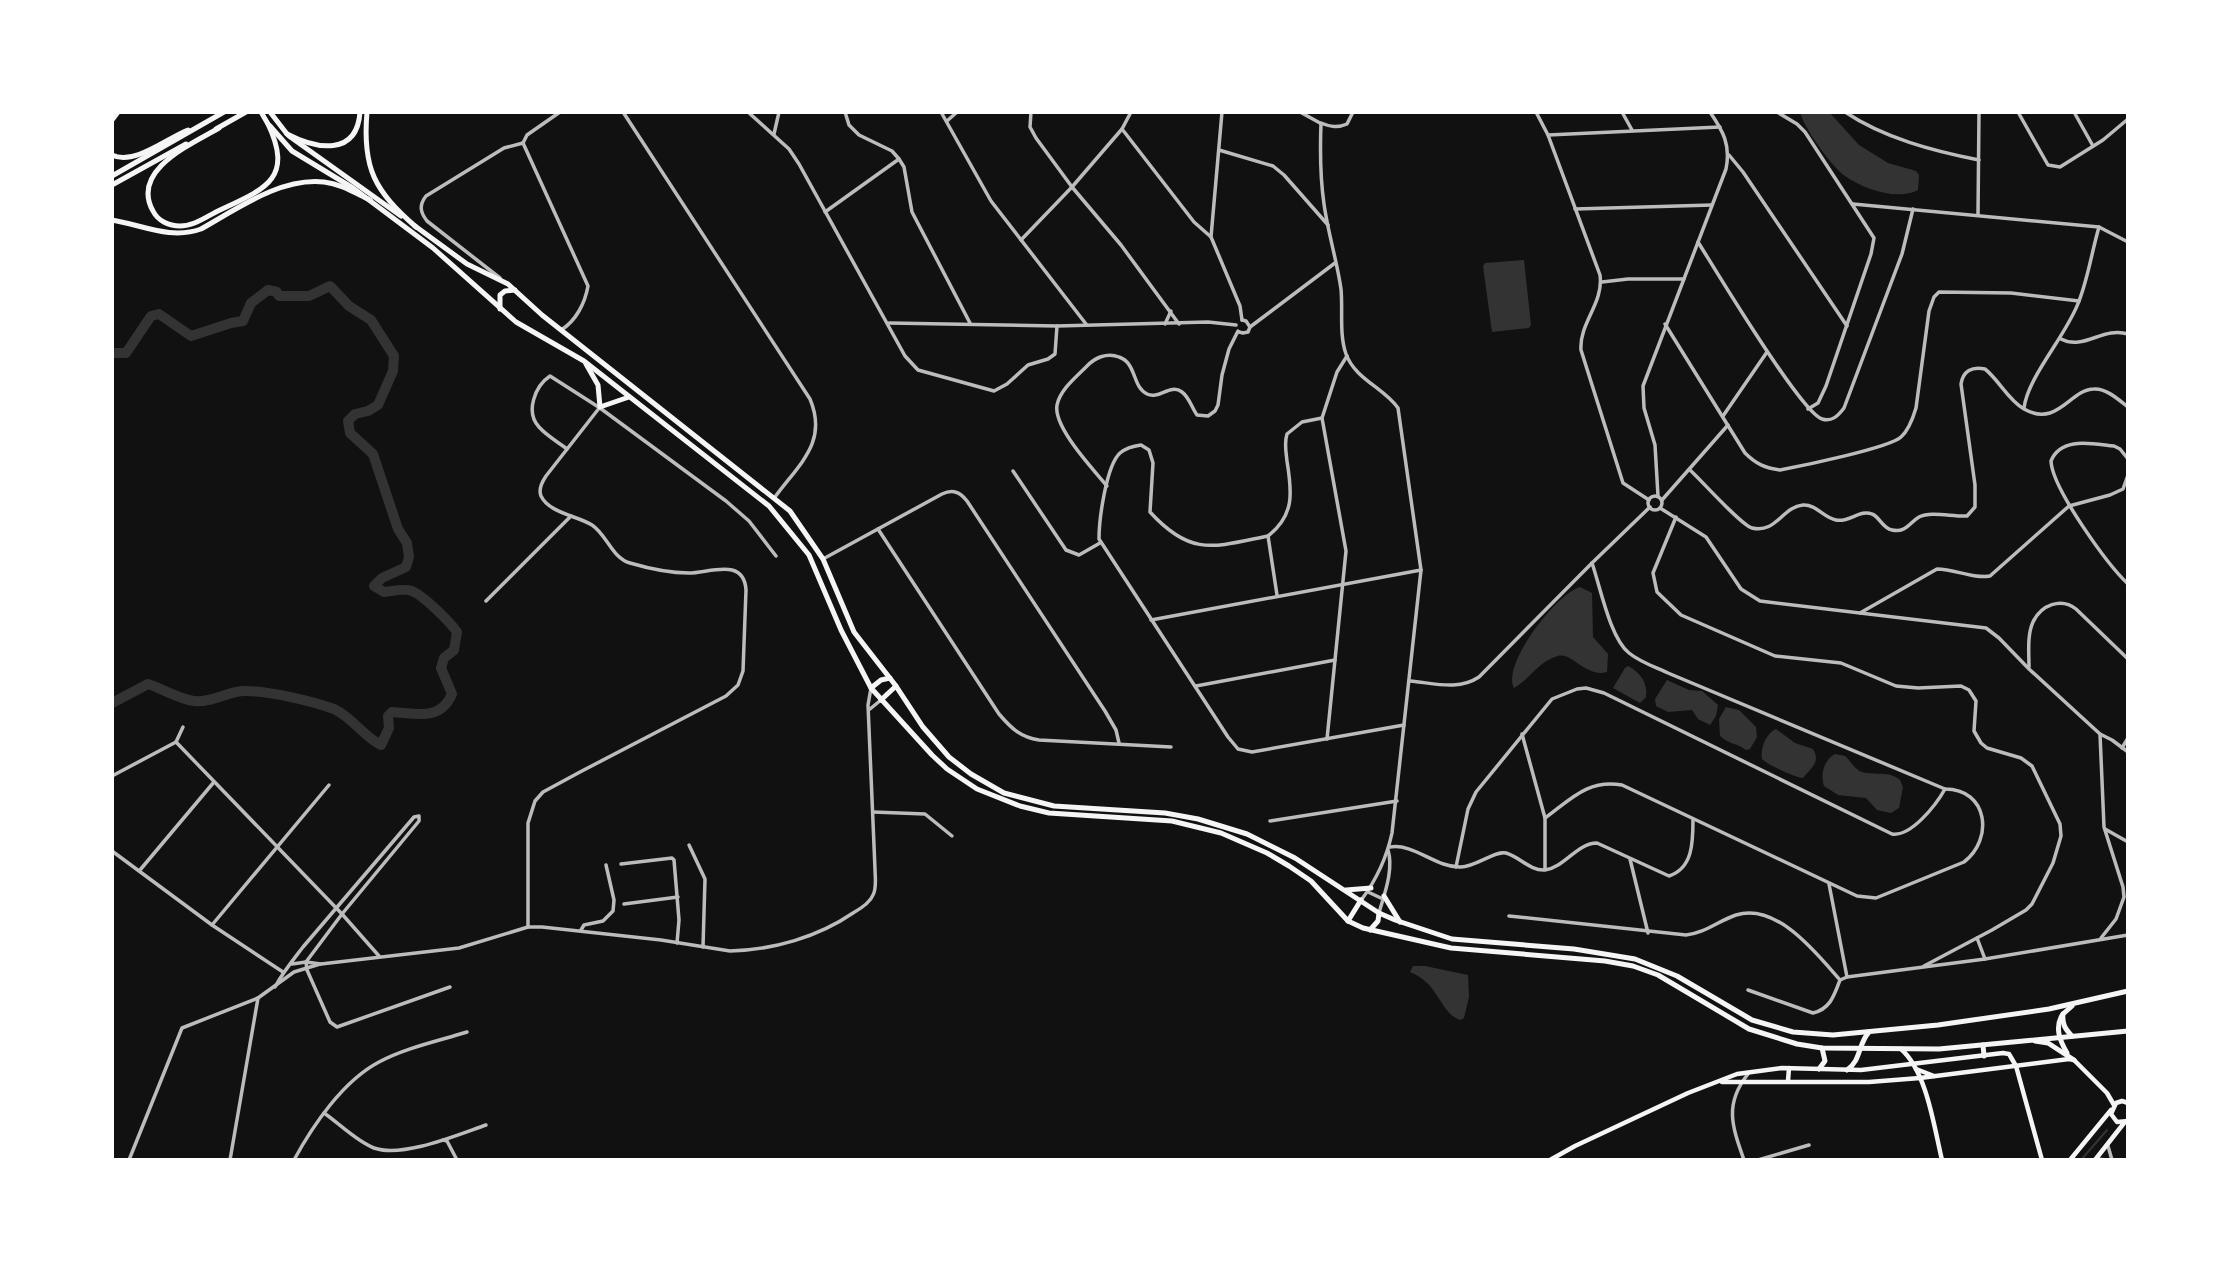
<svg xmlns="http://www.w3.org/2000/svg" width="2240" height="1272" font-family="Poppins,sans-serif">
  <rect width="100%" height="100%" fill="#111"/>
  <g fill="#333">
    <path d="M1800,112h29l30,33 29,18 28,8 3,4 -1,15c-20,11 -55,-1 -73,-14 -14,-10 -41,-48 -45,-64z"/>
    <path d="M1524,260l7,65 -2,3 -37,4 -9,-66 2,-3z"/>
    <path d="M1580,587l12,6 1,44 15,17 -1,18c-21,6 -35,-20 -49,-16 -19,5 -28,23 -44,32 -13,-23 43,-95 66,-101z"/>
    <path d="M1628,666c12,6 20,17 18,31l-6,6 -27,-15 12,-20z"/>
    <path d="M1667,680l22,10 13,1 16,14 -2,11 -6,9 -12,-6 -6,-9 -24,2 -12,-6 -1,-7z"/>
    <path d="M1726,707l13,3 17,17 1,10 -7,12 -4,1c-9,-7 -18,-6 -26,-14l-1,-17z"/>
    <path d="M1776,729l19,14 18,6c8,13 -2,19 -10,29 -7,0 -37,-14 -41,-19 -2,-10 4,-26 14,-30z"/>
    <path d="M1835,754l10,2c6,5 9,13 17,16 14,4 26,-2 38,8l3,7 -4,21 -8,5 -14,-3 -11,-12 -28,-3 -14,-9c-4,-12 0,-26 11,-32z"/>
    <path d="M1413,966h12l43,9 1,22 -5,21 -4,2c-21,-8 -20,-36 -50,-48z"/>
  </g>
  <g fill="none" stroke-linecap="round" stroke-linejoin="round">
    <path stroke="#333" stroke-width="2" d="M2081,1160l26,-30"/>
    <path stroke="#333" stroke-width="10" d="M112,353h14l25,-37 8,-2 32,22 40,-13 12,-2 8,-18 17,-13 9,2 2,4h30l21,-10 19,20 22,14 23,36 -1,15 -15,34 -10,6 -13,3 -7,7 2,12 23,21 25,75 9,14 2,14 -3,10 -24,11 -8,8 10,6c9,-1 20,-4 28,-1 12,5 38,31 45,41l-3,18 -10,8 -3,10 11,26c-12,28 -37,19 -60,18l-4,4 1,12 -8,17c-18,-9 -28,-27 -47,-36 -22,-8 -69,-19 -91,-18 -17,1 -32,12 -49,10 -15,-2 -31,-12 -46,-17l-36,19"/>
    <g stroke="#bcbcbc" stroke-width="3.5">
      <path d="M623,112l187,287c18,43 -10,64 -35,98"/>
      <path d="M748,112l41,37 10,15 106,192 13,14 76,21 13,-7 21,-19 20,-6 7,-5 2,-28"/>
      <path d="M845,112l4,13 10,10 33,16 7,8 5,8 8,45 58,111"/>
      <path d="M941,112l50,89 95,123"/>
      <path d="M1031,112l-1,15 6,11 36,49 49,58 58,79"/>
      <path d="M1222,112l-11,125 29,69 2,14"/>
      <path d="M1300,112l20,11"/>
      <path d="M1353,112l-6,12c-9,4 -16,3 -26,-1 -1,27 -1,54 3,81 4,29 13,57 17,85 2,21 -2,45 5,65 9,25 38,34 52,54l23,162 -29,263c-5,23 -16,47 -30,66"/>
      <path d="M1536,112l12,23 52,140c4,28 -21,48 -19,75l42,133 26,17"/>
      <path d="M1622,112l10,18"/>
      <path d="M1777,112l20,12 8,8 69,106 -3,16 -45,132 -8,17 -10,6"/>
      <path d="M1845,112c39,26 88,39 134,48"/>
      <path d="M2018,112l30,53 12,2 43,-27 25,-21"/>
      <path d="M2074,112l19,34"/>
      <path d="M947,121l10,-9"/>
      <path d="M1122,129l72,93 17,15"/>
      <path d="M774,134l5,-22"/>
      <path d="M1548,135l172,-8"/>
      <path d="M523,143l65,143c-3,17 -12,35 -27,44"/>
      <path d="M523,143l4,-8 33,-23"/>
      <path d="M1219,150l54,16 11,9 44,50"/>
      <path d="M1729,155l14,17 104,154"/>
      <path d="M1853,204l246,23 29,15"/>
      <path d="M1575,209l137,-4"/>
      <path d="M825,212l74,-53"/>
      <path d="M1978,215l1,-103"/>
      <path d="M1021,240l51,-53 50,-58 9,-17"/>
      <path d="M1698,242c17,27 103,171 124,177 10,3 16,-3 22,-11l58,-154 11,-45"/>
      <path d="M500,278l-73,-57c-7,-9 -8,-16 -1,-25l78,-48 19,-5"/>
      <path d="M1602,282l26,-3h56"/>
      <path d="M1242,320l4,1 4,6"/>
      <path d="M889,323l168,3 151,-4 28,3"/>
      <path d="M1165,324l6,-13"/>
      <path d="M1665,324l80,129c11,11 20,15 35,17 21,-4 109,-22 121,-33 8,-7 12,-19 15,-29l13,-97 5,-14 5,-5 72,1 68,8"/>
      <path d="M1239,332l4,1 5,-1 2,-5 85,-64"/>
      <path d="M2061,339c23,12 42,-13 67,-5"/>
      <path d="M2024,408c4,-32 43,-73 55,-107 9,-23 13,-50 20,-74"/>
      <path d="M1723,416l44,-64"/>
      <path d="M1322,418l-20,4 -15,12c-3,9 -1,18 0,27 5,31 8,54 -19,75 -54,11 -77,21 -118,-24l3,-49 -4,-13 -8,-5c-7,1 -15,3 -21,8 -14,13 -21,67 -21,86l129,198 10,12 14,3 152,-27"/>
      <path d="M567,449c-9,-7 -20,-13 -28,-22 -14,-15 -4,-41 11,-51l50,32 126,93 23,20 27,35"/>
      <path d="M2128,459l-8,-10 -6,-3c-21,-2 -53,-10 -63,15 1,27 56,103 77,123"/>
      <path d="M1690,470c12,11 51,55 62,58 24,6 30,-21 51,-23 13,-1 21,13 33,15 13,3 24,-11 36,-6 8,3 10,14 20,16 14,3 17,-7 27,-13 12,-6 34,0 48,-1l8,-9v-22l-14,-101c2,-13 11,-18 24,-15 14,11 23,31 39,40 34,19 46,-20 70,-20 12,-1 25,11 34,18"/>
      <path d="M1013,471l53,79 13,5 21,-12"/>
      <path d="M1107,486c-14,-17 -54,-59 -50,-81 3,-15 18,-27 29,-38 8,-9 21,-15 33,-10 18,6 13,30 28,37 12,6 23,-11 35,-2 7,5 10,16 15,23l11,1 7,-5 3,-6 4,-30 7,-26 9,-18"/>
      <path d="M1658,496l-3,-51 -11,-37 -1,-22 83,-217c5,-24 -3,-38 -16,-57"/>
      <circle cx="1655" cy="503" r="7"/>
      <path d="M1662,500l66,-75"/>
      <path d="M1660,508l46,29 35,52 19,12 226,27 13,10 30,31 71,65 12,6 16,12"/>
      <path d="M1676,517l-23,56 4,19 24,23 94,41 66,7 55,23 22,2 43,-2 8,4 7,11 -2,30 7,12 6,5 34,10 11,8 28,58 1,12 -8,27 -21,41 -6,6 -34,20 -68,36"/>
      <path d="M878,529l121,185c12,14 21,23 40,26l132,7"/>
      <path d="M1268,536l9,59"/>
      <path d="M823,559l119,-65c11,-5 18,-2 25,7l138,210 11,19 3,13"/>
      <path d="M486,601l85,-85"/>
      <path d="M1860,613l77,-44c18,0 36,10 53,7l79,-70 41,-11 13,-6 5,-14"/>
      <path d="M1151,620l270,-50"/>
      <path d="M2029,667c0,-14 -2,-32 4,-45 8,-17 28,-25 43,-13l52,50"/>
      <path d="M1410,681c24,2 48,10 69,-4l113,-114 58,-56"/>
      <path d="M1196,686l139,-26"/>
      <path d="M870,709l11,-9"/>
      <path d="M1522,734l23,84v51"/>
      <path d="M2100,734l4,93 19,60 1,10 -8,22 -15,19"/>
      <path d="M1327,739l19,-188 -24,-133 15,-46 10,-16"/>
      <path d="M176,742l166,172 37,42"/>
      <path d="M176,742l7,-15"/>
      <path d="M2122,748l6,-10"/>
      <path d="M112,776l64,-34"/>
      <path d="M873,812l52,2 27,22"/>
      <path d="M1545,818c26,-19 43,-39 77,-33l235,111 19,2 88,-36c30,-23 24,-73 -19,-73l-277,-116c-13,-6 -28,-11 -39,-20 -19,-15 -29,-67 -37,-90"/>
      <path d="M1270,821l127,-20"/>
      <path d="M2105,829l23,13"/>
      <path d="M689,845l16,34 -2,68"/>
      <path d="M1390,847c24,-4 46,21 71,20 14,0 35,-17 45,-14 14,4 24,18 39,17 20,-3 32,-27 52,-27l72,33c24,-8 24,-34 24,-57"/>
      <path d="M112,851l100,74 71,47"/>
      <path d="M1630,859l18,74"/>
      <path d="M621,864l51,-6 2,2 5,60 -2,23"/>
      <path d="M1456,867l12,-58 8,-17 76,-93 25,-10 9,-1 18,5 288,141c19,3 44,-29 53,-45"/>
      <path d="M140,870l74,-88"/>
      <path d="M1829,884l18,93"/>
      <path d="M1368,892l15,7"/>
      <path d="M624,904l54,-7"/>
      <path d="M1379,913c5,-18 15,-43 9,-63"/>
      <path d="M1509,916l177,19c19,-2 32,-14 50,-20 41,-13 81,39 104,65"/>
      <path d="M212,925l117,-140"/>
      <path d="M528,927v-104l7,-22 8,-9 37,-20 146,-76 12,-11 5,-14 3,-81c-2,-33 -37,-17 -57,-17 -18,0 -42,-5 -59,-10 -18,-5 -23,-28 -38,-38 -14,-9 -43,-12 -51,-29 -3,-7 1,-14 5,-20l54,-69"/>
      <path d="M581,930l3,-5 19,-4 10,-10 1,-11 -8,-35"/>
      <path d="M1977,938l8,21"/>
      <path d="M306,962l1,8 23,52 7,5 113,-40"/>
      <path d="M292,964l14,-2 15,2 138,-16 69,-21h14l119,13 69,11c43,-1 88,-14 123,-38 7,-4 17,-10 20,-18 4,-7 2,-18 2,-26l-7,-164 3,-17"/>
      <path d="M275,987c8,-15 18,-27 28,-40l111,-130 5,-1v5l-77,93 -36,48"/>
      <path d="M1748,990l65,23c17,-4 21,-17 27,-33l7,-3 138,-18 143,-24"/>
      <path d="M324,1113c16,11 32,28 50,35 29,10 83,-13 112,-23"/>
      <path d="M443,1140l4,1 10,19"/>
      <path d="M2108,1146l4,14"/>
      <path d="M2096,1159l11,1"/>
      <path d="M129,1160l53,-132 76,-30 36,-26 26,-8"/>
      <path d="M230,1160l28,-162"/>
      <path d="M294,1160c19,-35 49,-79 85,-98 26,-14 59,-21 88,-30"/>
      <path d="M1744,1160c-12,-34 -20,-56 4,-86"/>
      <path d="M1758,1160l51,-15"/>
    </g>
    <g stroke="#f5f5f5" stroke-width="4.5">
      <path d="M1901,1049c26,23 33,78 41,111"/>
      <path d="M1916,1069l18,7"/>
      <path d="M1788,1081l1,-13"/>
      <path d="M1722,1082h147l51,-4 149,-19 5,1 33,33 7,12"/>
      <path d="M2128,1103l-6,-2 -6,2 -5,11 6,8 11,-1"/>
      <path d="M1550,1160l25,-14 113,-53 49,-19 45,-6 79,2 142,-17 6,1 7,12 26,94"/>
      <path d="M2070,1160l41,-50"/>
      <path d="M2095,1160l29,-37"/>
    </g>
    <g stroke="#f5f5f5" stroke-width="5">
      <path d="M270,126l22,25 61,37 80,60 83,74 68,39 185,145 40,49 32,75 30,58 61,67 15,14 30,20 43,17 29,7 123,8 49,12 46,20 22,13 22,15 37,40 15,7 88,20 154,13 28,5 25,9 91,54 48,15 25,4 117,1 189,-18"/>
      <path d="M289,136l112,80"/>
      <path d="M415,226l52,38 41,20 34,31 248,196 33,48 31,73 42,54 27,41 26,30 22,17 33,19 50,13 111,7 33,6 49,15 48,24 84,55 16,7 57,19 122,10 61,10 42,17 75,44 41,12 40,3 105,-10 111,-16 79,-18"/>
      <path d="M500,309v-14l5,-4 10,-1"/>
      <path d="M586,364l12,21 2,22 29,-10"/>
      <path d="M871,688l10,-8 9,-2"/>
      <path d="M881,700l15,-14"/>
      <path d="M1346,890l25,-2"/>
      <path d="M1384,896l16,26"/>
      <path d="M1348,921l13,-21"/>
      <path d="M1370,930l8,-9 1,-8"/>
      <path d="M2072,1006l-9,8c-1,10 2,15 9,22"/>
      <path d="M2063,1014c-9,13 -3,27 4,39"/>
      <path d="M2035,1041l13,2 26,17"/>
      <path d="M1983,1045l1,11"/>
      <path d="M1819,1069l6,-8 -3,-13"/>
      <path d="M1847,1070c14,-9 11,-26 22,-38"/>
    </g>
    <g stroke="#f5f5f5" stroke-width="5">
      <path d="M261,112l7,12"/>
      <path d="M270,112l17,22"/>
    </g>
    <g stroke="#f5f5f5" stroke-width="5">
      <path d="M367,112c-5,57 8,79 49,115"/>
      <path d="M112,120l6,-8"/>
      <path d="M219,128c-27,16 -89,42 -66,83 5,10 16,15 27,15 15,0 27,-10 40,-16 45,-21 74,-31 48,-86"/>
      <path d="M216,129l30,-17"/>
      <path d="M287,134c29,15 70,23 73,-22"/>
      <path d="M112,155c22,11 55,-17 76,-25"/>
      <path d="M112,176l112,-64"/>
      <path d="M112,185l74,-41"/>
      <path d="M112,220c30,5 59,20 89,9 36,-20 80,-52 123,-47 17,2 31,11 46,18"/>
    </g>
  </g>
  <rect width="2240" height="1272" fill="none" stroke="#ffffff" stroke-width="228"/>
</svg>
